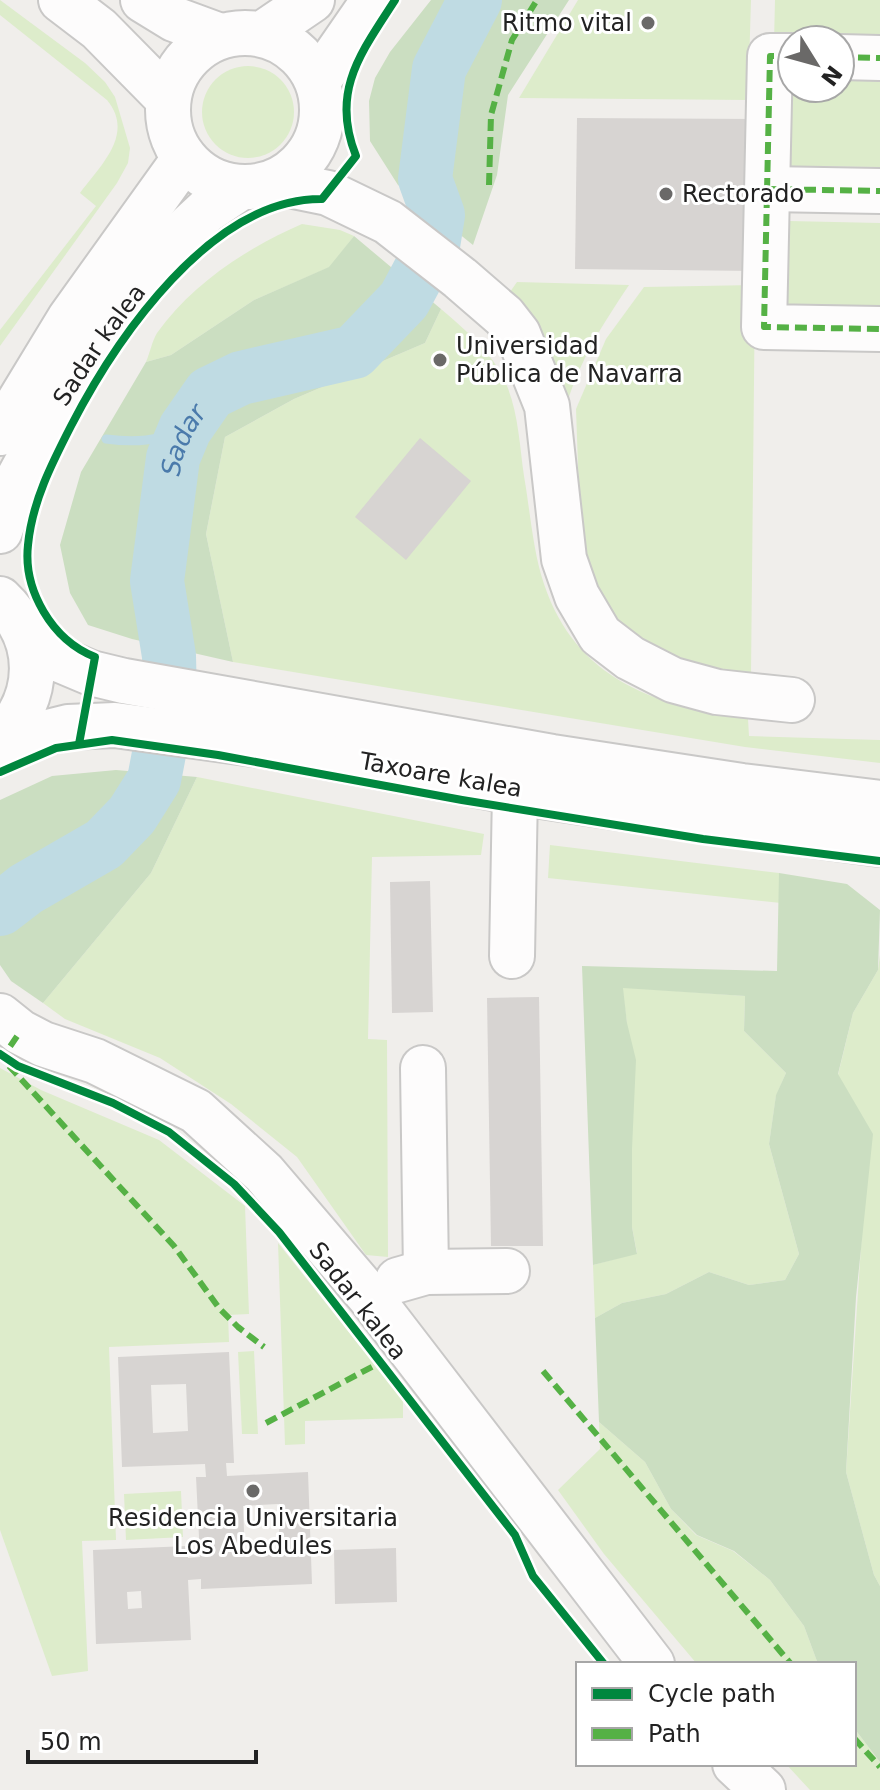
<svg xmlns="http://www.w3.org/2000/svg" width="880" height="1790" font-family="'DejaVu Sans',sans-serif">
  <rect width="100%" height="100%" fill="#f0eeeb"/>
  <g fill="#ddeccb">
    <path d="M0,0l85,63 20,19 10,15 15,51 -2,15 -11,20 -117,163v-16l96,-124 -16,-13c21,-28 55,-59 27,-93l-107,-85z"/>
    <path d="M578,0h173l-3,100 -229,-2z"/>
    <path d="M775,0h105v43l-40,-3 -66,2z"/>
    <circle cx="248" cy="112" r="46"/>
    <path d="M792,74v14h48v-13l40,1v91l-91,-1z"/>
    <path d="M789,221l91,2v92l-93,-2z"/>
    <path d="M302,224l38,6 14,6 -24,31 -76,33 -83,55 -25,7c4,-9 6,-21 11,-29 36,-50 90,-85 145,-109z"/>
    <path d="M517,282l112,3c-28,42 -48,73 -63,121l-56,-114z"/>
    <path d="M755,285l-4,390 -48,-8 -49,-16 -33,-24 -18,-26 -16,-37 -8,-69 -3,-86 30,-70 38,-52z"/>
    <path d="M441,309c21,18 44,37 58,61 19,31 20,71 25,106 6,34 9,76 20,108 32,96 112,122 204,135l1,17 131,4v23l-135,-16 -512,-85 -27,-128 19,-97 69,-38 131,-56z"/>
    <path d="M197,777l287,57 -3,21 -109,2 -4,182 19,1 1,217 -22,-2 -69,-98 -66,-53 -71,-46 -95,-39 -22,-16 108,-130z"/>
    <path d="M550,845l229,28 2,30 -233,-25z"/>
    <path d="M880,955v631l-6,-11 -28,-103 16,-240 -24,-157 15,-62 25,-43z"/>
    <path d="M622,987l123,9 -1,35 42,42 -10,23 -7,48 30,110 -14,26 -36,5 -40,-13 -43,22 -44,9 -27,15 -2,-53 44,-12 -5,-26 -5,-204z"/>
    <path d="M0,1068l41,22 118,50 86,66 4,108 -21,1 1,27 -120,5 7,193 -34,1 6,130 -36,5 -52,-146z"/>
    <path d="M278,1243l125,157v18l-98,3v23l-20,1z"/>
    <path d="M254,1351l4,83h-16l-4,-82z"/>
    <path d="M599,1422l46,40 26,47 25,26 37,16 37,29 34,46 14,38h-121l-93,-110 -46,-64 42,-41z"/>
    <path d="M181,1491l2,46 -57,3 -2,-46z"/>
    <path d="M854,1728l26,34v28h-70l-24,-26h68z"/>
  </g>
  <g fill="#cbdec1">
    <path d="M431,0h138l-61,95 -11,80 -24,70 -75,-60 -28,-44 -1,-40 6,-23 15,-26z"/>
    <path d="M354,236l87,73 -16,34 -131,56 -69,38 -19,97 27,128 -101,-23 -44,-14 -18,-32 -10,-48 21,-73 65,-110 25,-7 83,-55 75,-33z"/>
    <path d="M116,770l81,7 -46,96 -108,130 -32,-22 -11,-16v-165l52,-24z"/>
    <path d="M779,873l68,11 33,26 -2,60 -25,43 -15,61 35,60 -17,163 -10,175 28,103 6,11v176l-26,-34v-64h-36l-14,-38 -34,-46 -36,-29 -37,-16 -26,-26 -26,-47 -46,-40 -4,-104 27,-15 44,-9 43,-22 40,13 36,-5 14,-26 -30,-110 7,-49 10,-22 -42,-42 1,-35 -122,-8 4,35 9,37 -4,89v78l5,27 -44,11 -11,-299 195,5z"/>
  </g>
  <g fill="none" stroke-linecap="round" stroke-linejoin="round">
    <path stroke="#bfdbe3" stroke-width="9" d="M106,439c30,4 51,2 79,-10"/>
    <path stroke="#bfdbe3" stroke-width="54" id="s1" d="M0,909l26,-20 78,-45 28,-29 22,-35 16,-84 -1,-40 -12,-75 16,-123 12,-29 25,-36 31,-15 113,-26 50,-52 29,-54 5,-31 -13,-36 14,-110 36,-69"/>
  </g>
  <g fill="#d7d4d2" fill-rule="evenodd">
    <path d="M577,118l180,1 -1,152 -181,-2z"/>
    <path d="M420,438l51,43 -65,79 -51,-43z"/>
    <path d="M430,881l3,131 -41,1 -2,-131z"/>
    <path d="M539,997l4,249h-52l-4,-248z"/>
    <path d="M229,1352l5,111h-8l1,13 81,-4 4,112 -111,5v-10l-13,1 3,60 -95,4 -3,-94 94,-4 1,12 12,-1 -4,-80h10l-1,-13 -83,3 -4,-110zM186,1384l2,47 -35,2 -2,-48zM278,1504l2,49 -35,2 -2,-49zM141,1591l1,17 -14,1 -1,-17z"/>
    <path d="M396,1548l1,54 -62,2 -1,-54z"/>
  </g>
  <g fill="none" stroke-linecap="round" stroke-linejoin="round">
    <g stroke="#c9c8c7" stroke-width="48">
      <g id="minor">
        <path d="M61,0l38,29 69,70"/>
        <path d="M143,0l31,19 46,17"/>
        <circle cx="245" cy="110" r="77"/>
        <path d="M262,34l50,-34"/>
        <path d="M792,56h-22l-6,271 116,2"/>
        <path d="M840,57l40,1"/>
        <path d="M318,81l56,-81"/>
        <path d="M274,182l54,11 60,29 72,56 44,38 14,18 29,72 17,153 13,37 23,39 30,23 43,22 44,12 75,8"/>
        <path d="M768,189l112,2"/>
        <path d="M0,433l70,-115 114,-159"/>
        <path id="s2" d="M0,531l19,-54 41,-75 41,-63 77,-102 28,-26 34,-23"/>
        <path d="M0,599c43,40 42,99 0,140"/>
        <path d="M21,624l32,33 38,16 33,8 428,76 190,29 138,17"/>
        <path d="M0,744l68,-17 47,-2 146,20 254,47 193,29 172,23"/>
        <path d="M512,956l3,-164"/>
        <path d="M0,1016l20,16 23,12 52,17 101,50 68,62 106,124 282,367"/>
        <path d="M423,1068l3,204"/>
        <path d="M398,1280l28,-8 81,-1"/>
        <path d="M735,1764l28,26"/>
      </g>
    </g>
    <use href="#minor" stroke="#fdfcfc" stroke-width="44"/>
    <g stroke="#55b145" stroke-width="6" stroke-dasharray="12 6" stroke-linecap="butt">
      <path d="M792,56h-22l-6,271 116,2"/>
      <path d="M840,57l40,1"/>
      <path d="M489,185l2,-70 21,-75 25,-40"/>
      <path d="M768,189l112,2"/>
      <path d="M0,1061l20,-29"/>
      <path d="M9,1066l165,180 45,62 19,19 26,20"/>
      <path d="M543,1371l248,293"/>
      <path d="M266,1423l119,-63"/>
      <path d="M854,1738l26,29"/>
    </g>
    <g stroke="#fff" stroke-width="13">
      <g id="cycleway">
        <path d="M79,744l16,-87c-43,-17 -72,-67 -67,-112 4,-43 24,-82 43,-119 45,-87 140,-228 251,-227l34,-43c-26,-65 5,-103 39,-156"/>
        <path d="M0,772l56,-24 56,-8 106,15 244,45 241,39 177,22"/>
        <path d="M0,1054l18,12 95,37 56,29 65,52 45,48 236,303 18,41 71,88"/>
      </g>
    </g>
    <use href="#cycleway" stroke="#00873e" stroke-width="8"/>
  </g>
  <g fill="#6a6968" stroke="#fff" stroke-width="3">
    <circle cx="648" cy="23" r="8"/>
    <circle cx="666" cy="194" r="8"/>
    <circle cx="440" cy="360" r="8"/>
    <circle cx="253" cy="1491" r="8"/>
  </g>
  <g text-anchor="middle" stroke-width="6" stroke-linejoin="round" paint-order="stroke">
    <g font-size="24" fill="#222" stroke="#fff" text-anchor="start">
      <text x="632" y="31" text-anchor="end">Ritmo vital</text>
      <text x="682" y="202">Rectorado</text>
      <text x="456" y="354">Universidad<tspan x="456" dy="28">Pública de Navarra</tspan></text>
      <text x="253" y="1526" text-anchor="middle">Residencia Universitaria<tspan x="253" dy="28">Los Abedules</tspan></text>
    </g>
    <g font-size="24" fill="#222" stroke="#fff">
      <text dy="8" stroke="none"><textPath href="#s2" startOffset="212">Sadar kalea</textPath></text>
      <text transform="translate(441 775) rotate(10)" y="8">Taxoare kalea</text>
      <text transform="translate(358 1301) rotate(52)" y="8">Sadar kalea</text>
    </g>
    <g font-size="26" font-style="italic" fill="#4a7aab" stroke="#fff">
      <text dy="9" stroke="none"><textPath href="#s1" startOffset="550">Sadar</textPath></text>
    </g>
  </g>
  <rect x="576" y="1662" width="280" height="104" fill="#ffffff" stroke="#a7a7a7" stroke-width="2"/>
  <rect x="592" y="1688" width="40" height="12" fill="#00873e" stroke="#a7a7a7" stroke-width="2"/>
  <text x="648" y="1702" font-size="24" fill="#222222">Cycle path</text>
  <rect x="592" y="1728" width="40" height="12" fill="#55b145" stroke="#a7a7a7" stroke-width="2"/>
  <text x="648" y="1742" font-size="24" fill="#222222">Path</text>
  <g transform="translate(816 64) rotate(127)"><circle r="38" fill="#ffffff" stroke="#a7a7a7" stroke-width="2"/>
  <path d="M0-6L14 30L0 20L-14 30Z" fill="#6a6968"/>
  <text y="-12" font-size="22" font-weight="bold" text-anchor="middle" fill="#222222">N</text>
  </g>
  <path d="M28 1750v12h228v-12" fill="none" stroke="#222222" stroke-width="4"/>
  <text x="40" y="1750" font-size="24" fill="#222222" stroke="#ffffff" stroke-width="6" paint-order="stroke">50 m</text>
</svg>
